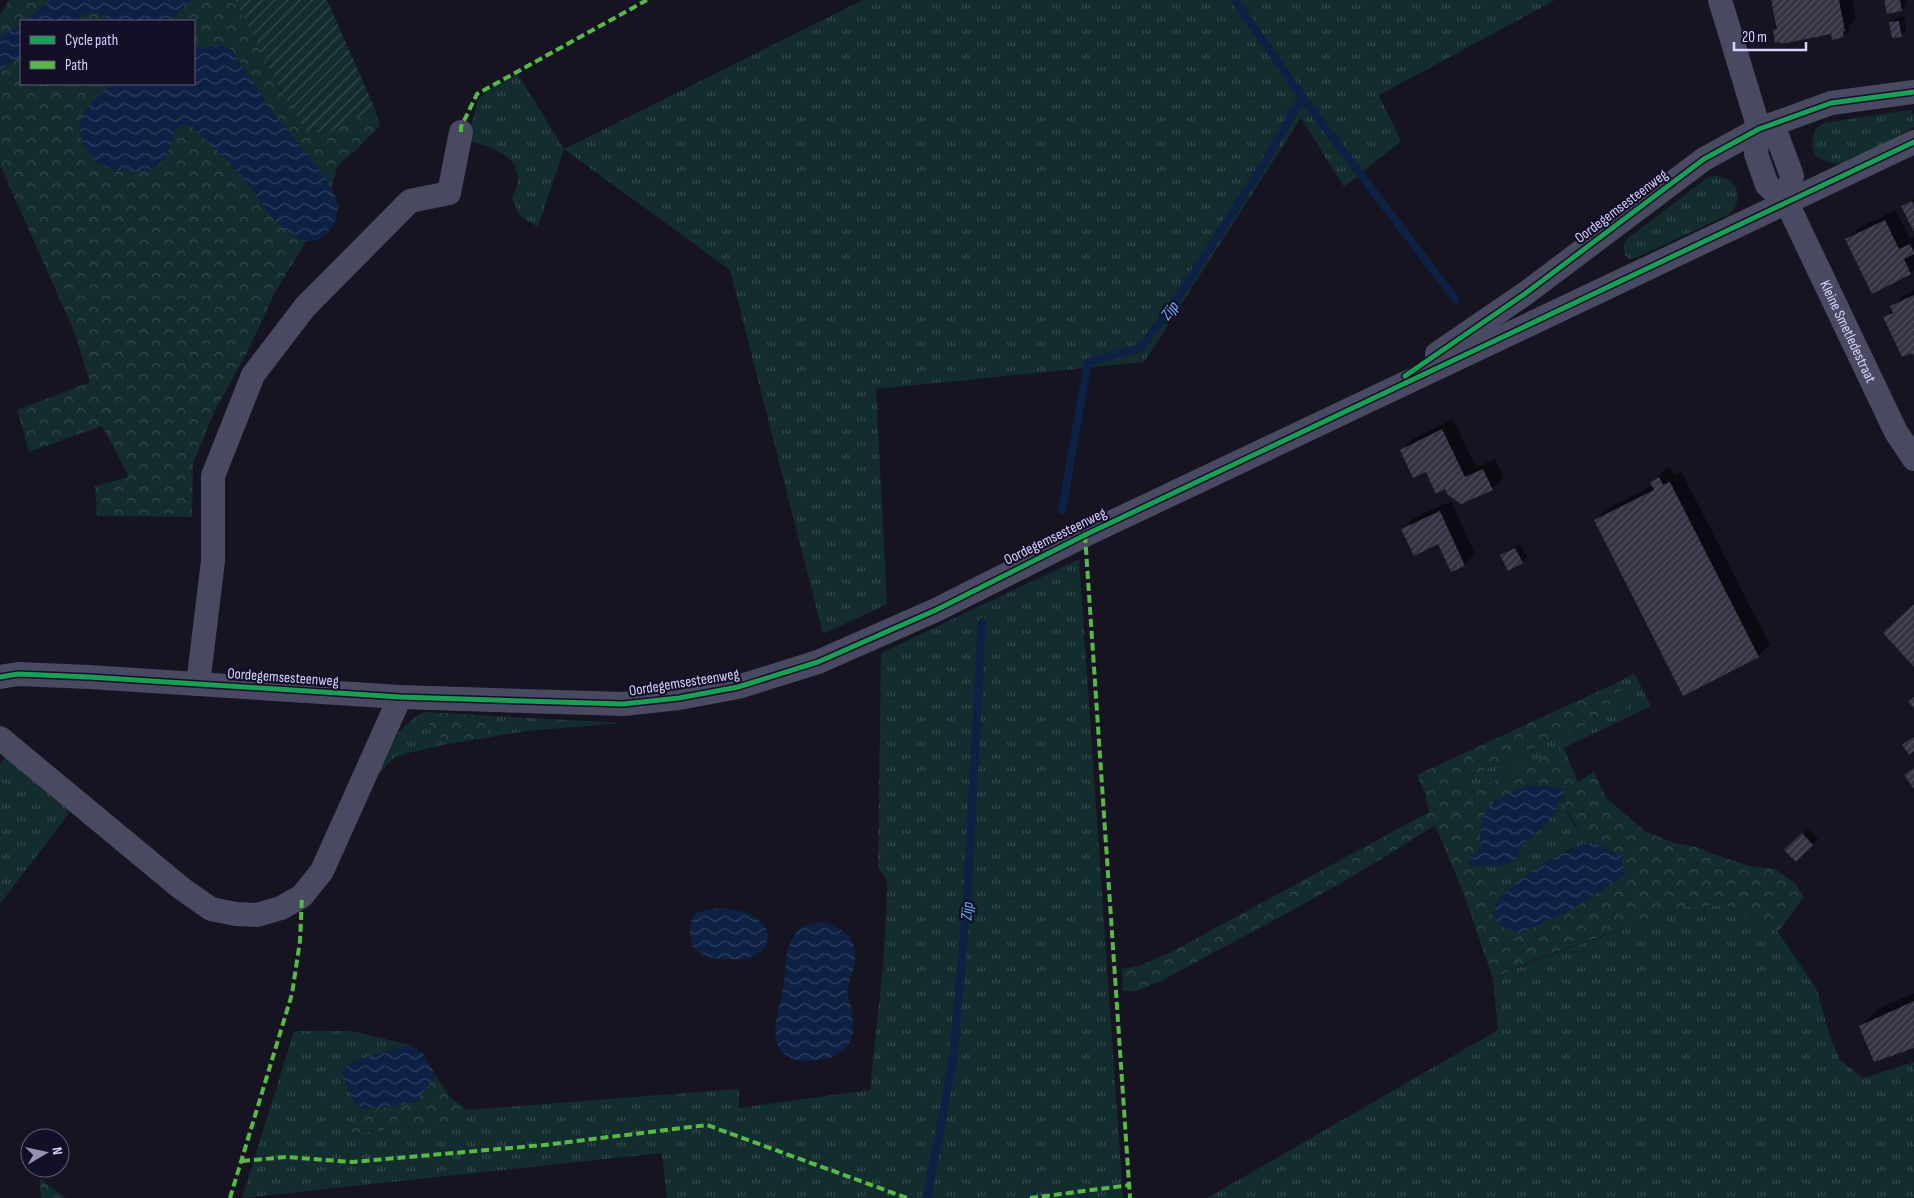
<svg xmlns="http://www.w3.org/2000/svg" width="1914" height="1198" font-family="'Sofia Sans Condensed',sans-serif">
  <defs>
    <pattern id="grass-tufts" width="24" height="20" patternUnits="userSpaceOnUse" patternTransform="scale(1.25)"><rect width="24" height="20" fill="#132c2d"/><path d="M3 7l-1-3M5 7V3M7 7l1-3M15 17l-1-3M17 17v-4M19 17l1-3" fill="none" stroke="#354a4c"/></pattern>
    <pattern id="forest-crowns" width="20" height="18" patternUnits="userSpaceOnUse" patternTransform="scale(1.25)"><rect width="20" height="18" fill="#132c2d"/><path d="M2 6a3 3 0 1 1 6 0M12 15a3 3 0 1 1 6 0" fill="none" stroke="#354a4c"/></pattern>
    <pattern id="garden-furrows" width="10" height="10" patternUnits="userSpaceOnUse" patternTransform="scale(1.25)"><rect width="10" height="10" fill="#132c2d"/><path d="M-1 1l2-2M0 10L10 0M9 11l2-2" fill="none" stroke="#354a4c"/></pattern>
    <pattern id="water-waves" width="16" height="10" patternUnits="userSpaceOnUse" patternTransform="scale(1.25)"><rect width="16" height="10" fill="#0d2144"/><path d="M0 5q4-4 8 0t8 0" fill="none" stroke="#304060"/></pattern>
    <pattern id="building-hatch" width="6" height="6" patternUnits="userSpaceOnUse" patternTransform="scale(1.25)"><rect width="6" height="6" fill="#343243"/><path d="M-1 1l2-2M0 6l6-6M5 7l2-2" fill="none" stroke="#514f5f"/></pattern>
  </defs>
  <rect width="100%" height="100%" fill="#161421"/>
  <g fill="url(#grass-tufts)">
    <path d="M863,0h692l-176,95 22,46 -57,46 -43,-69 -157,244 -268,27 11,215 -64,30 -93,-364 -166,-121 -26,78 -18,-11 -8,-18c2,-5 6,-13 6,-18 -1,-29 -30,-32 -51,-40l11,-40 9,-9 30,-18 47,76z"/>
    <path d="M1910,110l4,5v12l-65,36c-12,3 -23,-1 -34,-7l-3,-11 3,-16 9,-6z"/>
    <path d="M1716,176c23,2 29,25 12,39l-95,44h-4l-5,-5v-10l3,-5 81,-62z"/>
    <path d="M1079,559l44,639h-456l-5,-45 -420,45 52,-167h58l58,14 -56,16v41l7,7 -10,25 104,-12 12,-12 272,-21v19l131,-18 13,-125 3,-52 1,-33 -9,-12 3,-215z"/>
    <path d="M1634,673l17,33 -186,89 -6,-14 168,-74 -11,-24z"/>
    <path d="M424,712c6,17 12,19 23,32l-51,12 -18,18c11,-28 19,-47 46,-62z"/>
    <path d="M496,716l127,7 -97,8 -41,7z"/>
    <path d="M6,757l64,55 -70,92v-140z"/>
    <path d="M1559,800h5c1,16 15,33 28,42 -36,8 -64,32 -92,56 -13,-8 -18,-16 -19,-32h13l23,-9 3,-9 30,-28z"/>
    <path d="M1725,905l53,27 39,58 13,47 10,23 23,18 51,-16v136h-707l291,-168 -5,-51 43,-19 149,-53z"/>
  </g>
  <g fill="url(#forest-crowns)" fill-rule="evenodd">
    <path d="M9,0h226l46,91 47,42 47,-24 5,17 -26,26 -16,13 -13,45 -51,84 -27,59 -31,55 -23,55 -1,54 -95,-1 -2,-30 34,-9 -27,-51 -73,26 -12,-42 73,-28 -16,-51 -74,-166v-149zM21,21h173v63h-173z"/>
    <path d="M1616,683l12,24 -169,74 6,14 98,-49 15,36 16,-10 12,26 39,33 29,12 23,4 16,7 37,12 25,3 21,15 8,13 -26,35 -53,-27 -40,2 -149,52 -43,20 -29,-85 -29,-69c-88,58 -181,106 -274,156l-25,10h-13l-1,-22 17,-3 34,-15 256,-139 -4,-18 -8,-19zM1564,789l1,19 17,27 10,7 32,33 -50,33 -27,13 -55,-6 8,-17 -16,-15 -3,-17 -13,-1 13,-18 -1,-15 14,-31 12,-5z"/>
    <path d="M424,712l72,4 -11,22 -38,6c-11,-13 -17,-15 -23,-32z"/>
    <path d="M436,1076l14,21 17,13 -12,12 -105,12 11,-25 38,-3 16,-4z"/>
    <path d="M40,1179l26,19h-25z"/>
  </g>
  <path fill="url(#garden-furrows)" d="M235,0h92l48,109 -47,24 -21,-1 -26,-41z"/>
  <g fill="url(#water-waves)">
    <path d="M50,0h141l-22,21h-62l-9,-9h-8l-15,9h-50z"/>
    <path d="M21,24v33l-21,13v-33z"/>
    <path d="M222,45l9,4c17,23 31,49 49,72 16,22 49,55 57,80 3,9 0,17 -5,25 -32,50 -78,-37 -97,-58 -14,-15 -30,-28 -44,-42l-7,-2c-15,6 -9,37 -36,46 -9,3 -36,0 -45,-4 -17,-9 -28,-31 -21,-49 5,-14 20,-24 31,-33h81v-35z"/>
    <path d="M1528,785l21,1 15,3v11h-5l-9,20 -30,28 -3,9 -4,4 -7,4 -12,1 -27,-1 14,-18c-3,-44 12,-45 47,-62z"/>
    <path d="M1592,842l29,13 3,20 -50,33 -53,25 -17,-5 -12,-13c3,-6 5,-13 9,-17 18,-22 64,-50 91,-56z"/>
    <path d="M723,908c11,1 24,3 33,10 20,12 13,34 -7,40 -7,2 -16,1 -23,1 -13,0 -23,-2 -32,-11 -5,-11 -6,-24 1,-35l15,-4z"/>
    <path d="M821,922c30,7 40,23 31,52 -2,7 -6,14 -4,22 11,38 7,63 -38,65 -9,1 -22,-2 -28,-9 -14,-16 -2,-45 1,-63 4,-19 0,-41 14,-57 6,-7 15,-8 24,-10z"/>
    <path d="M410,1045l13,8 13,23 -21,26 -16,4 -38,3c-12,-11 -15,-24 -19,-39l12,-9z"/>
  </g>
  <g fill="#0007">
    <path d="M1772,0h80l4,19 -8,8 1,4 -6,5 -11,-3 -58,-3 4,-4z"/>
    <path d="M1885,0h21l1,4 -5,6z"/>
    <path d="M1904,16l2,14 -5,5 -10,-12 5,-5z"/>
    <path d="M1914,199v30l-11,-22z"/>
    <path d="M1896,210l14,29 4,-2v33l-3,3 -64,-34 11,-11z"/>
    <path d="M1914,290v63l-29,-35 8,-9 -1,-2 11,-11z"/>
    <path d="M1453,419l23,48 19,-8 9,19 -12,11 -30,14 -61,-52 12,-12z"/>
    <path d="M1670,467l4,8 7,-4 89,174 -12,11 -163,-136 12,-11 46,-24 -1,-3 11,-11z"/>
    <path d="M1451,501l24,53 -11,11 -25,-23 -37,-13 12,-11z"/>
    <path d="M1520,543l7,14 -5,5 -21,-6 6,-6z"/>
    <path d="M1808,829l10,10 -22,21 -10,-10z"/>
    <path d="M1914,993v53l-53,-20 17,-17z"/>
  </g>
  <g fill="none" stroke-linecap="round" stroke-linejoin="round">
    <g stroke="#0d2144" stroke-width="8">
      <path d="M1235,0l67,97 154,203"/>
      <path d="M1062,510l26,-148 53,-14 44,-61 77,-120 40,-70"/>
      <path d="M927,1198l26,-138 14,-159 15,-279"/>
    </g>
  </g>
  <g fill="url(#building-hatch)">
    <path d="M1771,0h68l6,31h-2l1,6 -12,3 -1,-6 -50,10 -1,-2 -5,1 -2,-13 4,-1z"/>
    <path d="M1884,0h16l2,11 -15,3z"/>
    <path d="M1899,21l3,16 -10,1 -3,-16z"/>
    <path d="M1912,201l2,5v26l-13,-26z"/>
    <path d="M1885,220l14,29 11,-5 4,8v2l-10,5 7,15 -39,20 -27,-55z"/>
    <path d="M1914,295v61l-2,-3 -10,4 -19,-40 10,-4 -3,-7z"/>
    <path d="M1442,429l23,48 18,-8 10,21 -32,14 -14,-10 -2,-5 -9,5 -10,-22 -13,6 -13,-28z"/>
    <path d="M1659,477l4,8 7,-3 89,175 -76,39 -89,-176 60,-30 -4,-8z"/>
    <path d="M1440,511l25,55 -14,6 -13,-28 -24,12 -13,-27z"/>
    <path d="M1515,548l8,15 -15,8 -8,-16z"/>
    <path d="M1914,604v63l-31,-34z"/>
    <path d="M1914,697v11l-6,-6z"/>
    <path d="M1914,737v14l-5,4 -7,-10z"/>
    <path d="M1914,768v21l-10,-14z"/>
    <path d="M1802,833l11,12 -17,17 -12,-12z"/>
    <path d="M1914,1001v47l-40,14 -15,-36z"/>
  </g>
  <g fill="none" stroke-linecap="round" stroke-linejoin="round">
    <g stroke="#4a4962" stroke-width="24">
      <path id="s1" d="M1720,0l39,129 -3,25 11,31 20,18 109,229 18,27"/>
      <path d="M1759,129l19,9 14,38 -5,27"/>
      <path d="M1437,354l89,-61 178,-134 55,-30 72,-26 83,-11"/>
      <path d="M0,677l18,-3 71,3 311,20 223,7 56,-6 59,-11 80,-25 118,-52 149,-75 829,-393"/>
      <path d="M198,684l15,-123v-85l40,-101 52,-68 105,-106 39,-8 12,-61"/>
      <path d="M0,738l181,150 30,21 25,5 21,1 24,-7 21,-12 20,-25 78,-174"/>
    </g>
    <g stroke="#58b947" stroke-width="4" stroke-dasharray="8 4" stroke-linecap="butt">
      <path d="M461,132v-5l16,-33 170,-94"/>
      <path d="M1085,535l45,663"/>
      <path d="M242,1161l45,-4 65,5 192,-17 163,-20 200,73"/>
      <path d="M230,1198l62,-204 8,-53 2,-45"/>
      <path d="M1030,1198l100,-13"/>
    </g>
    <g stroke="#130f26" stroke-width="8">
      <g id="cycleway">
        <path d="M1405,376l121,-83 178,-134 55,-30 72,-26 83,-11"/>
        <path d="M0,677l18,-3 71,3 311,20 223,7 56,-6 59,-11 80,-25 118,-52 149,-75 829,-393"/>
      </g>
    </g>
    <use href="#cycleway" stroke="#1a9f57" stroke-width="5"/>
  </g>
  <g text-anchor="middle" stroke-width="4.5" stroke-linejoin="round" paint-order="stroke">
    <g font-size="15" fill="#d9d4ff" stroke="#130f26">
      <text transform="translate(1621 206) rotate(-37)" y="5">Oordegemsesteenweg</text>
      <text dy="5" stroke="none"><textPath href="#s1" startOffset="362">Kleine Smetledestraat</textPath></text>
      <text transform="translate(1055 536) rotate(-26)" y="5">Oordegemsesteenweg</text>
      <text transform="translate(283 677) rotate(4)" y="5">Oordegemsesteenweg</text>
      <text transform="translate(684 682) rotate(-9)" y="5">Oordegemsesteenweg</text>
    </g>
    <g font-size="16" font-style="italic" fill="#62b6ff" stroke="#130f26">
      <text transform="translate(1169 310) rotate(-54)" y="6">Zijp</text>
      <text transform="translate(966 911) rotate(-85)" y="6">Zijp</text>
    </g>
  </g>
  <rect x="20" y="20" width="175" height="65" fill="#130f26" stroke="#625e7d"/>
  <rect x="30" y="36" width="25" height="8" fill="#1a9f57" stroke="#625e7d"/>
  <text x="65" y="45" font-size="15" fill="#d9d4ff">Cycle path</text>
  <rect x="30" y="61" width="25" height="8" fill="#58b947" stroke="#625e7d"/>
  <text x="65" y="70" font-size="15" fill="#d9d4ff">Path</text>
  <g transform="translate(45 1153) rotate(81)"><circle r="24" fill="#130f26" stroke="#625e7d"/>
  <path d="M0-4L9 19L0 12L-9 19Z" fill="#9591b1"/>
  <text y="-8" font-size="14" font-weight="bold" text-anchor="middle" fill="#d9d4ff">N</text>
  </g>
  <path d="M1734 42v8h72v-8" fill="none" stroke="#d9d4ff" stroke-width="2.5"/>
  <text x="1742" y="42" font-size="15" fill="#d9d4ff" stroke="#130f26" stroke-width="4" paint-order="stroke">20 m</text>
</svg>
